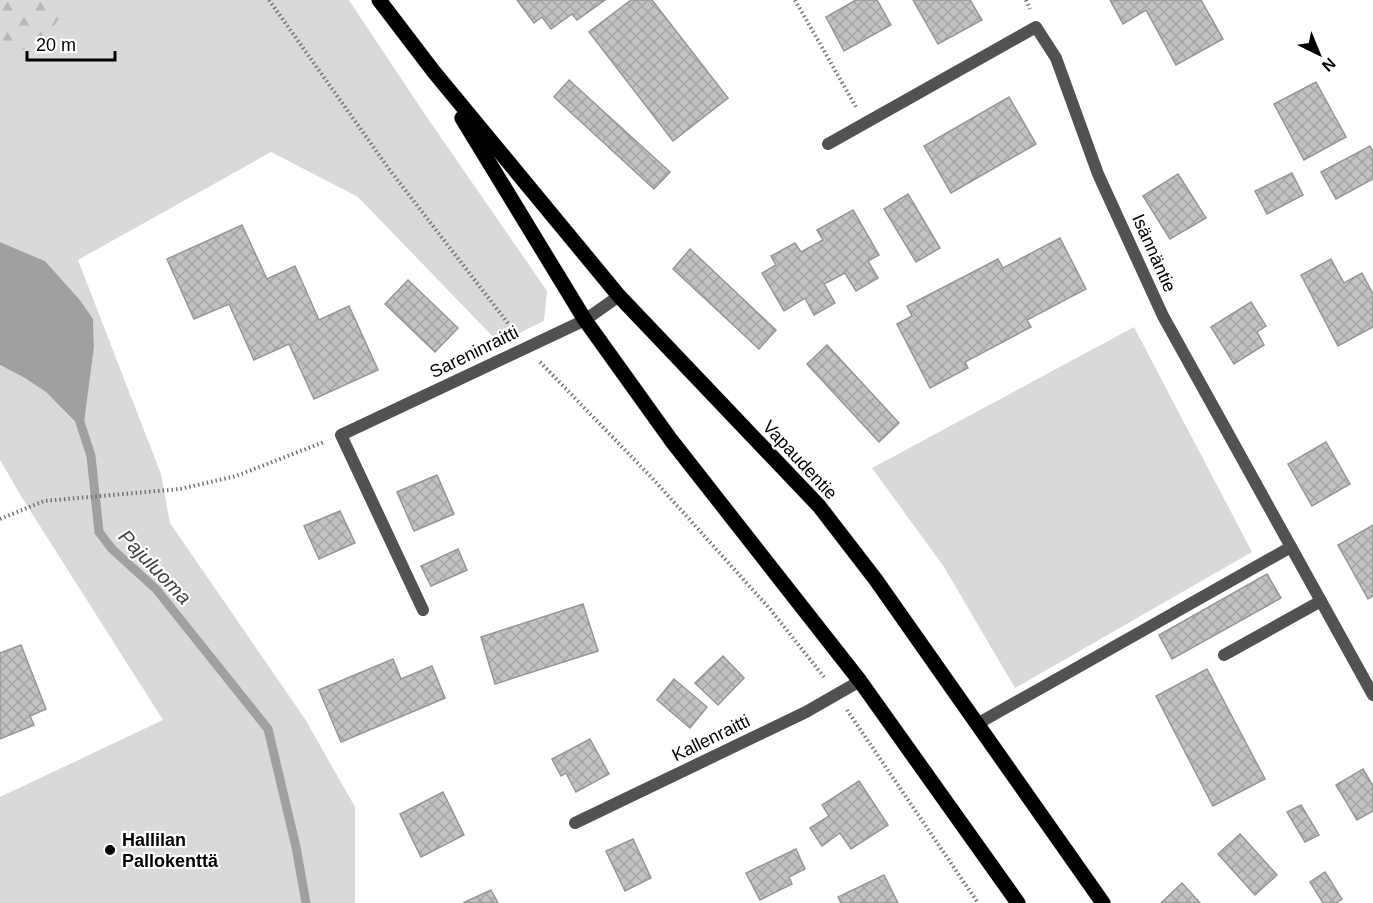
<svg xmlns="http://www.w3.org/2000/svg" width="1373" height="903" font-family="Helvetica,sans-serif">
  <defs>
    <pattern id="forest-firs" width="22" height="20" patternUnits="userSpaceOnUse" patternTransform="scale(1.5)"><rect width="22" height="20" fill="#d9d9d9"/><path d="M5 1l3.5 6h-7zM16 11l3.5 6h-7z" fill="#b8b8b8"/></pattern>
    <pattern id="building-cross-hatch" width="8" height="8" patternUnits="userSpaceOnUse" patternTransform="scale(1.5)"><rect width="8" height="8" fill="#c2c2c2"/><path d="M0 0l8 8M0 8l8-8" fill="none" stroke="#a5a5a5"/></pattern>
  </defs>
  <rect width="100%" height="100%" fill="#fff"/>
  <g fill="#d9d9d9">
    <path d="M0,0h349l73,110 125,181 -3,30 -45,22 -141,-146 -87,-45 -193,108 83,214 9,49 135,196 50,88v96h-355v-106l163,-77 -139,-219 -24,-41v-95l23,12 23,15 36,38 12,-83 -1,-28 -13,-19 -35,-39 -45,-19z"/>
    <path d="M1134,327l118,225 -237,136 -71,-121 -72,-99z"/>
  </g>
  <path fill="url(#forest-firs)" d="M0,0h72l-27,39 -45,22z"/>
  <path fill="#a0a0a0" d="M0,242l45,19 35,39 13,19 1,28 -11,83 -37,-38 -23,-15 -23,-12z"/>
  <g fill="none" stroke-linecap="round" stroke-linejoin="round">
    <path stroke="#a0a0a0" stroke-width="9" d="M79,419l12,37 8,76 13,17 44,40 112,140 28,118 10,56"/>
  </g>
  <g fill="url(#building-cross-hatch)" stroke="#969696" stroke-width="1.5">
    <path d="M517,0h88l-28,20 -5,-6 -21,15 -9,-12 -8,6z"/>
    <path d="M631,0h21l76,98 -55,43 -84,-109z"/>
    <path d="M856,0h21l14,25 -47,26 -18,-34z"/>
    <path d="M913,0h57l12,20 -44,24z"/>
    <path d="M1110,0h91l22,39 -47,26 -30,-55 -23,14z"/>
    <path d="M569,80l101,92 -16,17 -100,-92z"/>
    <path d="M1316,82l30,55 -42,23 -30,-56z"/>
    <path d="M1009,97l27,47 -85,49 -27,-47z"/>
    <path d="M1370,146l3,6v27l-37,20 -15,-27z"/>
    <path d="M1292,173l11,22 -36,19 -12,-23z"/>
    <path d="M1178,174l28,44 -36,21 -27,-43z"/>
    <path d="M908,194l32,54 -24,14 -32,-53z"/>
    <path d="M853,210l26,45 -11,6 10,17 -22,13 -11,-18 -21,11 11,19 -21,12 -9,-17 -21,13 -22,-38 14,-8 -5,-9 24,-13 6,9 22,-12 -6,-10z"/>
    <path d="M242,225l25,54 28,-13 24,54 30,-14 29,64 -64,29 -25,-55 -35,16 -25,-56 -35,15 -27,-60z"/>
    <path d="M1060,238l26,51 -59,31 4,7 -66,35 3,6 -38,20 -33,-64 15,-8 -5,-10 91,-47 5,9z"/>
    <path d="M690,249l86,81 -17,19 -86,-80z"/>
    <path d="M1331,259l13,24 18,-10 11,21v33l-35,19 -37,-71z"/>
    <path d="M408,280l50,48 -23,24 -50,-48z"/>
    <path d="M1251,302l15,24 -9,6 7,13 -30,19 -23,-37z"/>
    <path d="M827,345l72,78 -20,19 -72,-78z"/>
    <path d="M1326,442l24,42 -38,22 -24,-42z"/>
    <path d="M437,475l17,39 -40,17 -17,-39z"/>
    <path d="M340,511l15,32 -36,16 -15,-33z"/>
    <path d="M1373,525v71l-5,3 -30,-54z"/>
    <path d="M458,549l9,21 -36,16 -10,-20z"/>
    <path d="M1267,574l14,24 -109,61 -13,-24z"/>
    <path d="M583,604l15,47 -103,33 -14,-47z"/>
    <path d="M21,645l25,64 -16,7 4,9 -34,14v-86z"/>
    <path d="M723,656l21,22 -26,27 -23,-22z"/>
    <path d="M393,659l8,20 31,-13 13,32 -104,44 -22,-52z"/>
    <path d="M1207,669l58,110 -52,27 -57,-110z"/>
    <path d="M674,679l33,28 -17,21 -33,-28z"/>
    <path d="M590,739l19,35 -33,18 -10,-19 -5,3 -9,-17z"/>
    <path d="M1363,769l10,17v25l-16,9 -21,-35z"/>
    <path d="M859,781l29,44 -37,24 -11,-16 -18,13 -12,-18 19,-12 -7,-11z"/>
    <path d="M443,792l21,43 -43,22 -21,-43z"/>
    <path d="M1301,805l18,30 -14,7 -18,-30z"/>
    <path d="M1240,834l37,41 -22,20 -37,-41z"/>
    <path d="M633,839l18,39 -26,13 -19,-40z"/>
    <path d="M796,849l9,20 -16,8 3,7 -32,16 -14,-27z"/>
    <path d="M1325,872l17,27 -6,4h-13l-13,-21z"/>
    <path d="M884,875l14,28h-57l-3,-6z"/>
    <path d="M1182,883l18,20h-39z"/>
    <path d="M491,890l7,13h-35z"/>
  </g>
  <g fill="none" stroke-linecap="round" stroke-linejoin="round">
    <g stroke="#dbdbdb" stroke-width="16">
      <g id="primary">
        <path d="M379,0l55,72 185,224 200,210 57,74 227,323"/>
        <path d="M462,118l123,202 86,120 189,241 158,222"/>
      </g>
    </g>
    <g stroke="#747474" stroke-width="4" stroke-dasharray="1.5 3" stroke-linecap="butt">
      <path d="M269,0l120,169 125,162"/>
      <path d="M795,0l61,107"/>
      <path d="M1026,0l4,9"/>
      <path d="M540,362l113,117 117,130 54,68"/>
      <path d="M0,519l44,-18 136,-12 56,-13 88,-34"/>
      <path d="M847,710l131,193"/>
    </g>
    <g stroke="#525252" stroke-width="12">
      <path d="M1224,655l97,-54"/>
      <path d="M977,724l314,-177"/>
    </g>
    <g stroke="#525252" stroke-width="12">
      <path d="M828,144l208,-117 20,31 42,116 65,142 210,379"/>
      <path d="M423,610l-82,-175 244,-115 34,-24"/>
      <path d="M575,823l231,-111 54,-31"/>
    </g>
    <use href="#primary" stroke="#000" stroke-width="15"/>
  </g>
  <circle fill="#000" stroke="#fff" stroke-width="2" cx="110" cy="850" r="6"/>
  <g text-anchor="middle" stroke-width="4.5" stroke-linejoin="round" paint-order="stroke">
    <g font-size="18" fill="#000" stroke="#fff">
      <text transform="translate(1154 253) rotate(66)" y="6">Isännäntie</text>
      <text transform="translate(474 352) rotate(-26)" y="6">Sareninraitti</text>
      <text transform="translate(800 460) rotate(47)" y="6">Vapaudentie</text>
      <text transform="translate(711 738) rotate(-26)" y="6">Kallenraitti</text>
    </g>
    <g font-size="18" font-weight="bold" fill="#000" stroke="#fff" text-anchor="start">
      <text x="122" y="846">Hallilan<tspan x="122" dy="21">Pallokenttä</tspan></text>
    </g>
    <g font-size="20" font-style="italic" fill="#414141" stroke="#fff">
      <text transform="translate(155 567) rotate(46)" y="7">Pajuluoma</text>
    </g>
  </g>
  <g transform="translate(1319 54) rotate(137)" stroke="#ffffff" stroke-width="4.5" paint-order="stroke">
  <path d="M0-4.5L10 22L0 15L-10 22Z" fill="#000000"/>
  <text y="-9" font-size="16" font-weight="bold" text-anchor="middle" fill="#000000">N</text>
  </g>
  <path d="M27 51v9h88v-9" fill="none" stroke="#000000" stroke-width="3"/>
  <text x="36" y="51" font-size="18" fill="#000000" stroke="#ffffff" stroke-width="4.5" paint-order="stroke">20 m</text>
</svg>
